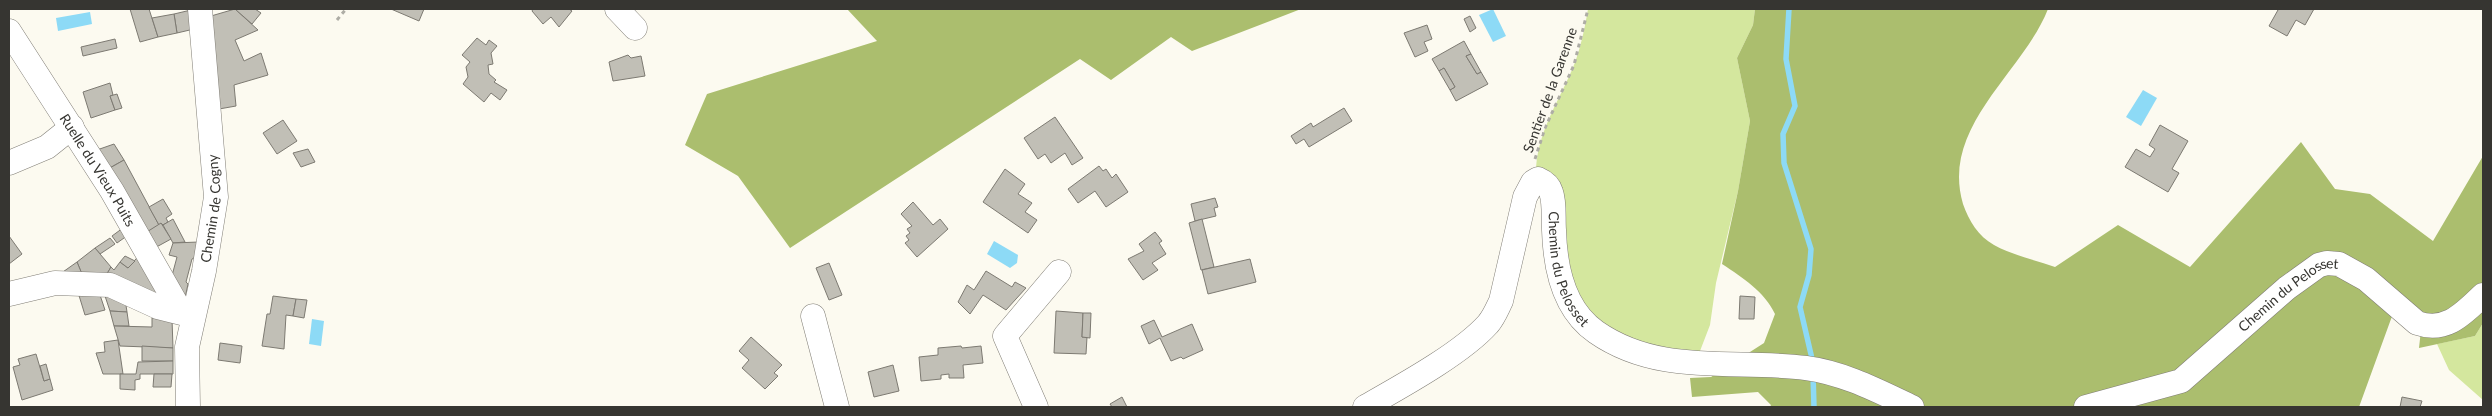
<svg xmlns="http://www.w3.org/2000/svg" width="2492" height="416" font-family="Lato,sans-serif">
  <rect width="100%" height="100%" fill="#fcfaf0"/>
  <g fill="#d4e79e">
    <path d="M1588,9h167l-2,16 -16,33 13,63 -12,70 -22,92 -6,42 -15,39 -110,-41 -49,-143c-2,-44 22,-76 38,-115 7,-18 11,-38 14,-56z"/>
    <path d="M2483,323v77l-34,-30 -12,-26 38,-8z"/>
  </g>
  <g fill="#abbe6e">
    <path d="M847,9h454l-109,42 -21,-14 -60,43 -31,-21 -290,189 -52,-72 -53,-31 22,-51 170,-53z"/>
    <path d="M1755,9h293c-25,64 -108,117 -85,195 6,17 15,32 31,41 18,10 41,15 61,22l63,-42 72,42 111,-125 34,47 35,5 63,47 50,-85v167l-8,13 -56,12 4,-36 -24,-15 -40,110h-589l1,-2 -13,-13 -66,5 -2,-19 21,-1 53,-34 11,-29c-11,-23 -32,-36 -53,-50l16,-73 12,-70 -13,-63 16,-33z"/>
  </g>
  <g fill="#8ddaf6">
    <path d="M1493,9l13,27 -13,6 -14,-27z"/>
    <path d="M90,12l2,12 -34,7 -2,-13z"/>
    <path d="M2143,90l14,8 -16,28 -15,-9z"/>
    <path d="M994,241l24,14 -1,8 -7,5 -23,-14z"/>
    <path d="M312,319l12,2 -3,25 -12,-2z"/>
  </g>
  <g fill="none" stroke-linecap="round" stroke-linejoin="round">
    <g stroke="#8ddaf6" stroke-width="5.5">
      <path d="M1789,9l-3,50 9,47 -12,28 1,29 27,86 -2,26 -9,32 13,56"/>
      <path d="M1813,374l1,33"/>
    </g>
  </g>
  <g fill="#c1bfb6" stroke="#7d7a72">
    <path d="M130,9h19l9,28 -18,5z"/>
    <path d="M235,9l23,21 -23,10 9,21 17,-8 7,22 -34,10 2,21 -17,3 -8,-93z"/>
    <path d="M235,9h20l6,4 -9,11z"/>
    <path d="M391,9h33l-5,12z"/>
    <path d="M533,9h36l3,2 -13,16 -8,-10 -8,7 -11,-13z"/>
    <path d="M2276,9h38l-9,16 -9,-5 -9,16 -18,-10 9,-16z"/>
    <path d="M191,10l3,19 -17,4 -3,-19z"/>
    <path d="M174,14l3,19 -19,4 -6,-19z"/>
    <path d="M1470,16l6,12 -6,4 -6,-13z"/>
    <path d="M1427,25l5,14 -8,3 4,9 -13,6 -11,-24z"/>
    <path d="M477,38l9,7 3,-5 8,6 -6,7 2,11 -5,1 1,9 7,6 -2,2 13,8 -7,10 -9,-7 -7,9 -21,-18 5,-7 -2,-10 4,-5 -8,-7z"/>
    <path d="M115,39l2,9 -34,8 -2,-9z"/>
    <path d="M1464,41l7,13 -5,2 11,18 4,-2 7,12 -32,17 -6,-11 5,-3 -11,-19 -5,3 -7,-12z"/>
    <path d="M1471,54l10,18 -4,2 -11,-18z"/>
    <path d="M628,55l3,3 10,-2 4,20 -32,5 -4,-19z"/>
    <path d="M1444,68l11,19 -5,3 -11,-19z"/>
    <path d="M110,83l3,12 -3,1 5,14 -24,8 -8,-26z"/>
    <path d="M117,94l5,14 -7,2 -5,-14z"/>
    <path d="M1344,108l8,13 -43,26 -5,-8 -8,5 -5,-8 20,-13 2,4z"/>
    <path d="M1055,117l28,41 -11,7 -7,-12 -14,10 -6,-9 -7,5 -14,-21z"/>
    <path d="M283,120l14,21 -20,13 -14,-21z"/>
    <path d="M2160,125l28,16 -16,28 7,4 -11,19 -43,-25 11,-18 14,8 5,-8 -6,-4z"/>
    <path d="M114,144l10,16 -18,10 -12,-19z"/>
    <path d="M308,149l7,13 -14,5 -8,-14z"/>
    <path d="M124,160l35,65 -14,9 -37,-65z"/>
    <path d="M1099,166l4,5 3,-2 6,9 4,-4 12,18 -22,15 -11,-16 -17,12 -10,-14z"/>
    <path d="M1005,169l20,15 -7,10 14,9 -7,9 12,8 -9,13 -45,-31z"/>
    <path d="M1215,198l3,9 -4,1 2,8 -21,5 -4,-17z"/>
    <path d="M163,199l9,15 -6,4 2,4 -5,3 -2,-2 -2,2 -10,-18z"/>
    <path d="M913,202l20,23 7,-6 8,10 -31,28 -12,-14 4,-3 -3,-4 4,-3 -3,-4 5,-3 -11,-12z"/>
    <path d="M173,219l12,23 -12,1 -10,-18z"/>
    <path d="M1202,219l12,48 -13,3 -12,-47z"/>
    <path d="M161,223l10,16 -20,11 -9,-15z"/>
    <path d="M127,225l4,8 -14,10 -5,-7z"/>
    <path d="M1155,232l7,9 -3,2 7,11 -14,9 6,7 -15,10 -15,-21 16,-8 -5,-7z"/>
    <path d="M9,236l13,18 -13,10z"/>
    <path d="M110,238l5,6 -15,10 -5,-6z"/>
    <path d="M199,242l-3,15 -4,2 -6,23 2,2 -3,14 -15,-15 7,-26 -8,-2 4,-12z"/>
    <path d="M95,248l16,19 -6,10 -23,-3 -5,-12z"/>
    <path d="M142,252l23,38 -8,9 -52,-22 6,-10 3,3 6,-8 8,6z"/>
    <path d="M125,256l10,5 -7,7 -8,-6z"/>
    <path d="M1250,259l6,23 -48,12 -6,-24z"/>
    <path d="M77,262l5,12h-22z"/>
    <path d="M829,263l13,32 -13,5 -13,-32z"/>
    <path d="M986,271l26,16 3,-5 11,6 -20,22 -23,-15 -13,19 -12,-12 9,-17 7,5z"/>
    <path d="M77,289l22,3 6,18 -20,5z"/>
    <path d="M104,293l21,6 2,13 -17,-1z"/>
    <path d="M273,296l23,3 -3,17 -7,-1 -2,34 -22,-3 5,-32h3z"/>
    <path d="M1740,296l15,1 -1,22h-15z"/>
    <path d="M296,299l11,1 -3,18 -11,-2z"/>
    <path d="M110,311l17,1 2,14h-15z"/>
    <path d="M1056,311l27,2 -1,24h5l-1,17 -32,-1z"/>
    <path d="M1083,313h8l-1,25 -8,-1z"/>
    <path d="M152,318l20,1 1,29 -53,-2 -6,-20 38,1z"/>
    <path d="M1154,320l8,17 30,-13 11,26 -20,9 -2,-2 -10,4 -11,-23 -11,6 -8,-18z"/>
    <path d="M751,337l31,28 -8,8 4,3 -13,13 -23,-21 7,-8 -10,-9z"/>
    <path d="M118,340l5,34h-20l-7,-21 9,-1 -1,-10z"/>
    <path d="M220,343l22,3 -2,17 -22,-3z"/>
    <path d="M142,346l31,2v13h-31z"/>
    <path d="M961,346l1,2 19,-2 2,17 -20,2 1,13h-15v-4l-8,1v4l-20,2 -2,-24 19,-2v-7z"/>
    <path d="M36,354l8,27 6,-2 3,11 -31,10 -9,-33 7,-2 -2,-6z"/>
    <path d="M173,361v13h-33v5l-5,1v10l-15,-1v-15h16l2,-12z"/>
    <path d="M46,364l4,15 -6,2 -4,-15z"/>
    <path d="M893,365l6,26 -25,6 -6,-25z"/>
    <path d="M154,374h18l-1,13h-18z"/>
    <path d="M1122,397l5,10h-15l-2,-3z"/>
    <path d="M2402,397l20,4 -2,6h-20z"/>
  </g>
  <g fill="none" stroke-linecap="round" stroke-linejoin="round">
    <g stroke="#817e76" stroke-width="25">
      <g id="minor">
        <path d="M617,9l18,19"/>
        <path id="s1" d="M9,31l103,160 69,121"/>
        <path d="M9,163l38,-16 25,-20"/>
        <path d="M9,294l46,-11 55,2 48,22 32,8"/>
        <path d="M813,316l24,91"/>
        <path id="s2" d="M188,407l-1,-60 17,-76 12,-74 -16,-188"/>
        <path d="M1036,407l-31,-71 54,-64"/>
        <path id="s3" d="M1365,407c35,-20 96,-53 123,-83 6,-7 9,-15 13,-23l24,-104 8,-15 5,-3c7,3 11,6 13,13 4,11 2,26 3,38 1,37 9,79 42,102 63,44 138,27 210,36 38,5 72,23 106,39"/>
        <path id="s4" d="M2086,407l95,-26 106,-93 32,-23 8,-2 12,1 27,15 51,44c29,10 46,-9 66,-28"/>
      </g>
    </g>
    <g stroke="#aeada5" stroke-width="3" stroke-dasharray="4 4" stroke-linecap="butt">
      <path d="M337,20l9,-11"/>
      <path d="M1535,159l10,-31 29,-63 14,-56"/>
    </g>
    <use href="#minor" stroke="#fff" stroke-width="24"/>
  </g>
  <g text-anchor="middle" stroke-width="4.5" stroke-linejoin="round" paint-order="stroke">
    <g font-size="14" fill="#363531" stroke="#fcfaf0">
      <text transform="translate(1550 90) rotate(-70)" y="5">Sentier de la Garenne</text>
      <text dy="5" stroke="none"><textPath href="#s1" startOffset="165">Ruelle du Vieux Puits</textPath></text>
      <text dy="5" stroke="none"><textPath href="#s2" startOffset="201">Chemin de Cogny</textPath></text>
      <text dy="5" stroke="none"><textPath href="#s3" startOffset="404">Chemin du Pelosset</textPath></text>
      <text dy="5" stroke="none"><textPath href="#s4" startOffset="238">Chemin du Pelosset</textPath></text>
    </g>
  </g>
  <rect width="2492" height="416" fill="none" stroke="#363531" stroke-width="20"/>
</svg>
